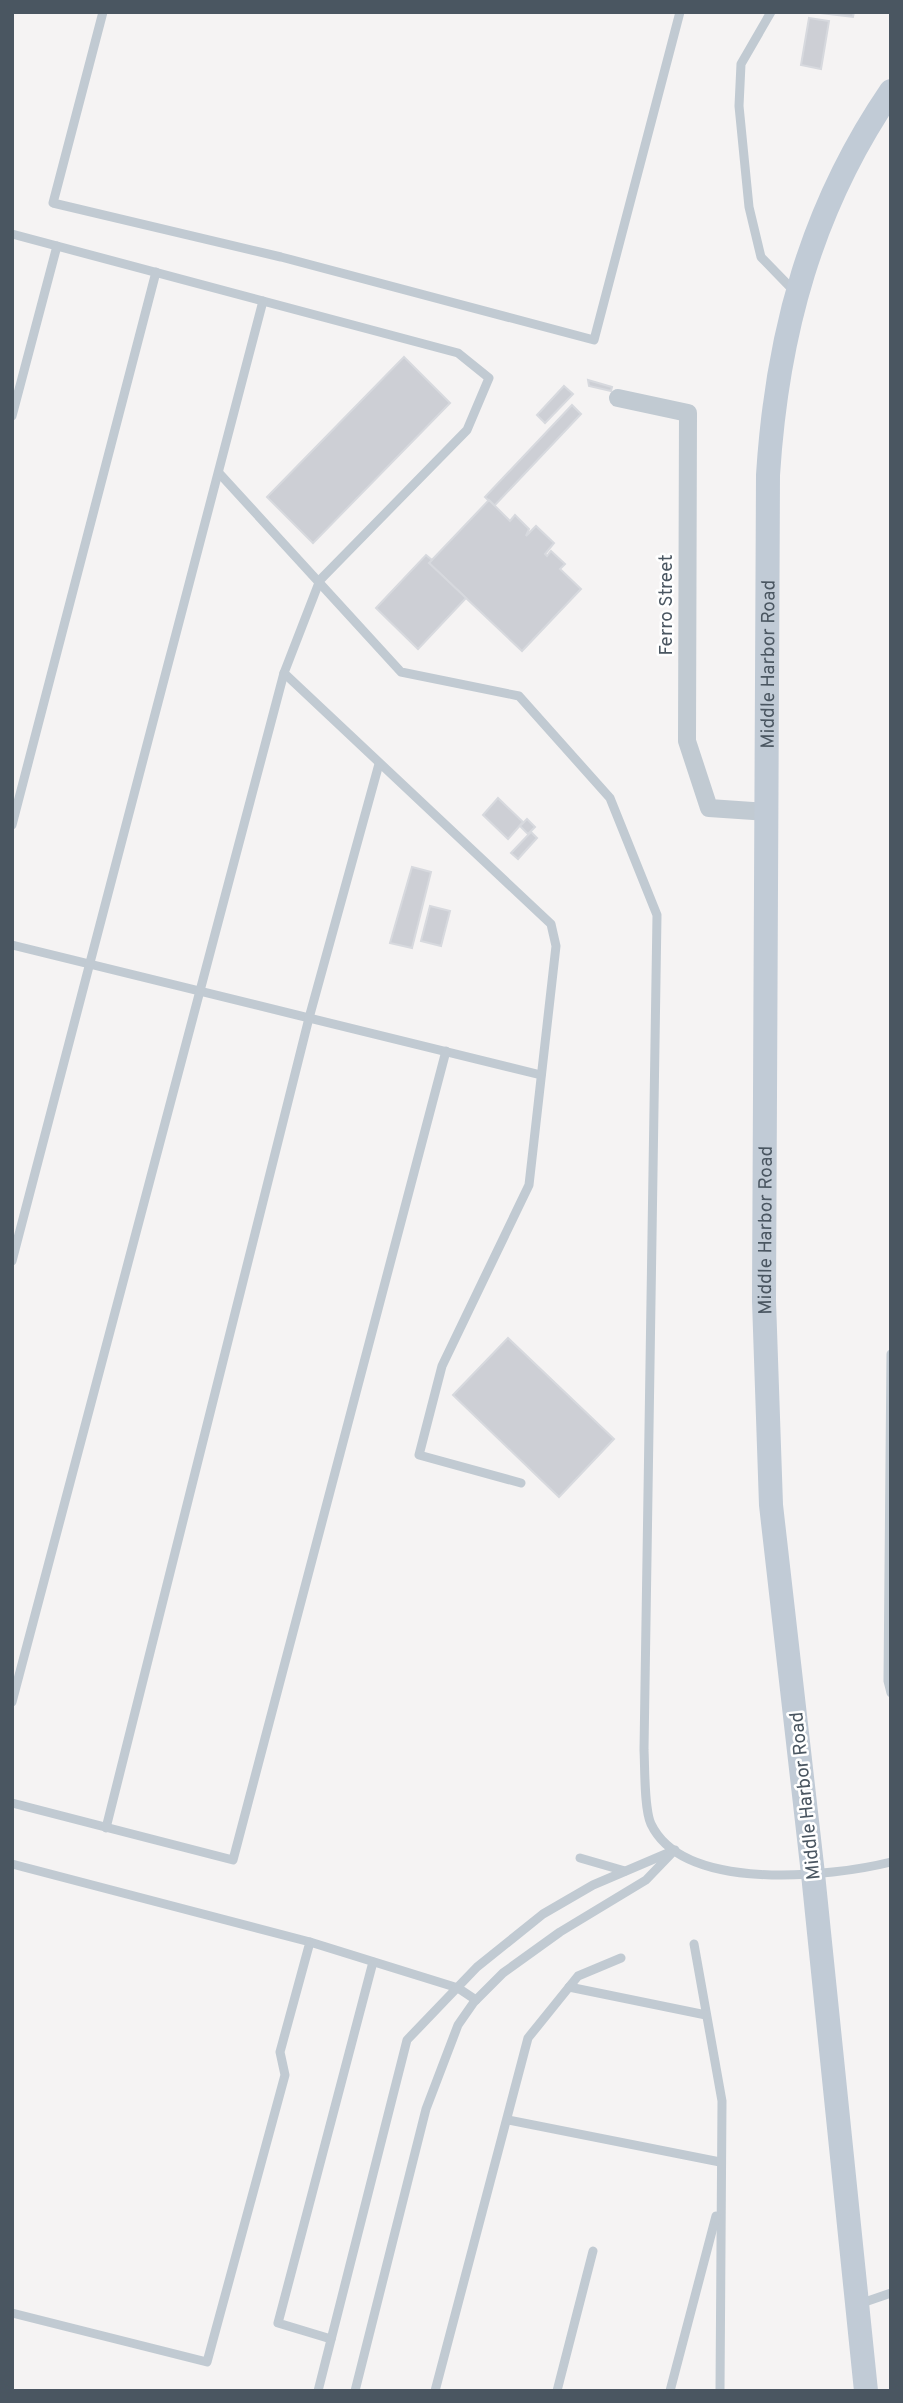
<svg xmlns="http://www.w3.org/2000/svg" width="903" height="2403" font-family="Overpass,sans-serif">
  <rect width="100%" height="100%" fill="#f5f3f3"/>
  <g fill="#cdcfd5" stroke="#d7d9de" stroke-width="2">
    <path d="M812,12h42l-1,5z"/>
    <path d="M809,18l20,3 -8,48 -20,-4z"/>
    <path d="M404,357l46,46 -137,140 -46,-46z"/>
    <path d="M588,380l24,7 -1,4 -22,-5z"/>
    <path d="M564,386l9,8 -28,29 -8,-8z"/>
    <path d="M572,405l9,9 -87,92 -9,-9z"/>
    <path d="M489,500l21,21 5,-6 14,14 -3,7 10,-10 18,17 -9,11 2,2 4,-5 14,13 -5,5 21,20 -59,62 -93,-88z"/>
    <path d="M426,555l6,5 -3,3 37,35 -48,51 -42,-41z"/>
    <path d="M498,798l25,24 -15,17 -25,-24z"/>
    <path d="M527,819l8,8 -7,7 -8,-8z"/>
    <path d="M531,832l6,6 -19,21 -7,-6z"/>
    <path d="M412,867l19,5 -19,76 -22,-5z"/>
    <path d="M430,906l20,5 -9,35 -20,-5z"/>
    <path d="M508,1338l106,101 -55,58 -106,-102z"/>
  </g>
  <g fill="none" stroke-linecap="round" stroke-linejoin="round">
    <g stroke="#c1cad2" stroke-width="9">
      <path d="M103,12l-50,191 228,54 313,83 86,-328"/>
      <path d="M771,12l-30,52 -2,42 10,101 12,50 33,34"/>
      <path d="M12,234l446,119 31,25 -22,52 -147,150 -36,93 267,251 5,22 -27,239 -87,181 -23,89 102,28"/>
      <path d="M12,416l45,-170"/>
      <path d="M219,473l182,199 118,24 91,102 47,117 -13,835c1,18 0,59 7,74 33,69 180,53 240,38"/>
      <path d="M12,825l144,-553"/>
      <path d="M12,945l529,130"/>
      <path d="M12,1261l251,-960"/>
      <path d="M891,1354l-3,327 3,12"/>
      <path d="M12,1702l272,-1029"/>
      <path d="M12,1803l221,57 213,-809"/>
      <path d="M106,1828l203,-810 70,-254"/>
      <path d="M580,1858l45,13"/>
      <path d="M12,1864l298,78 -30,110 5,23 -78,287 -195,-49"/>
      <path d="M310,1942l148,46 18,12"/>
      <path d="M694,1944l28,157 -2,290"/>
      <path d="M569,1987l137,28"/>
      <path d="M508,2120l212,42"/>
      <path d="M859,2304l32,-11"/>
      <path d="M331,2339l-53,-16 95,-361"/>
      <path d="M318,2391l89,-351 70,-73 66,-53 50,-29 82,-35"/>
      <path d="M355,2391l71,-282 32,-84 16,-23 29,-29 57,-41 86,-52 25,-26"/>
      <path d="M435,2391l93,-353 50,-62 43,-18"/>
      <path d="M557,2391l36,-140"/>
      <path d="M670,2391l46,-175"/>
    </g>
    <path stroke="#c1cad2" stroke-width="18" d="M618,398l70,15 -1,328 22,67 58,4"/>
    <path stroke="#c1cbd6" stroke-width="24" id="s1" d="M866,2391l-53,-517 -42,-369 -7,-204 4,-826c9,-141 43,-267 123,-384"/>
  </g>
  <g text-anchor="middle" stroke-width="5" stroke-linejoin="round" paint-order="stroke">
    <g font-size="19" fill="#4a5661" stroke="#fff">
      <text transform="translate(665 605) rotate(-90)" y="7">Ferro Street</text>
      <text dy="7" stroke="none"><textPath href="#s1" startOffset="1732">Middle Harbor Road</textPath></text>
      <text dy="7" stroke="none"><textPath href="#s1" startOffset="1166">Middle Harbor Road</textPath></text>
      <text transform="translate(804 1796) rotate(-96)" y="7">Middle Harbor Road</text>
    </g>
  </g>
  <rect width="903" height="2403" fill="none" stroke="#4a5661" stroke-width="28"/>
</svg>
